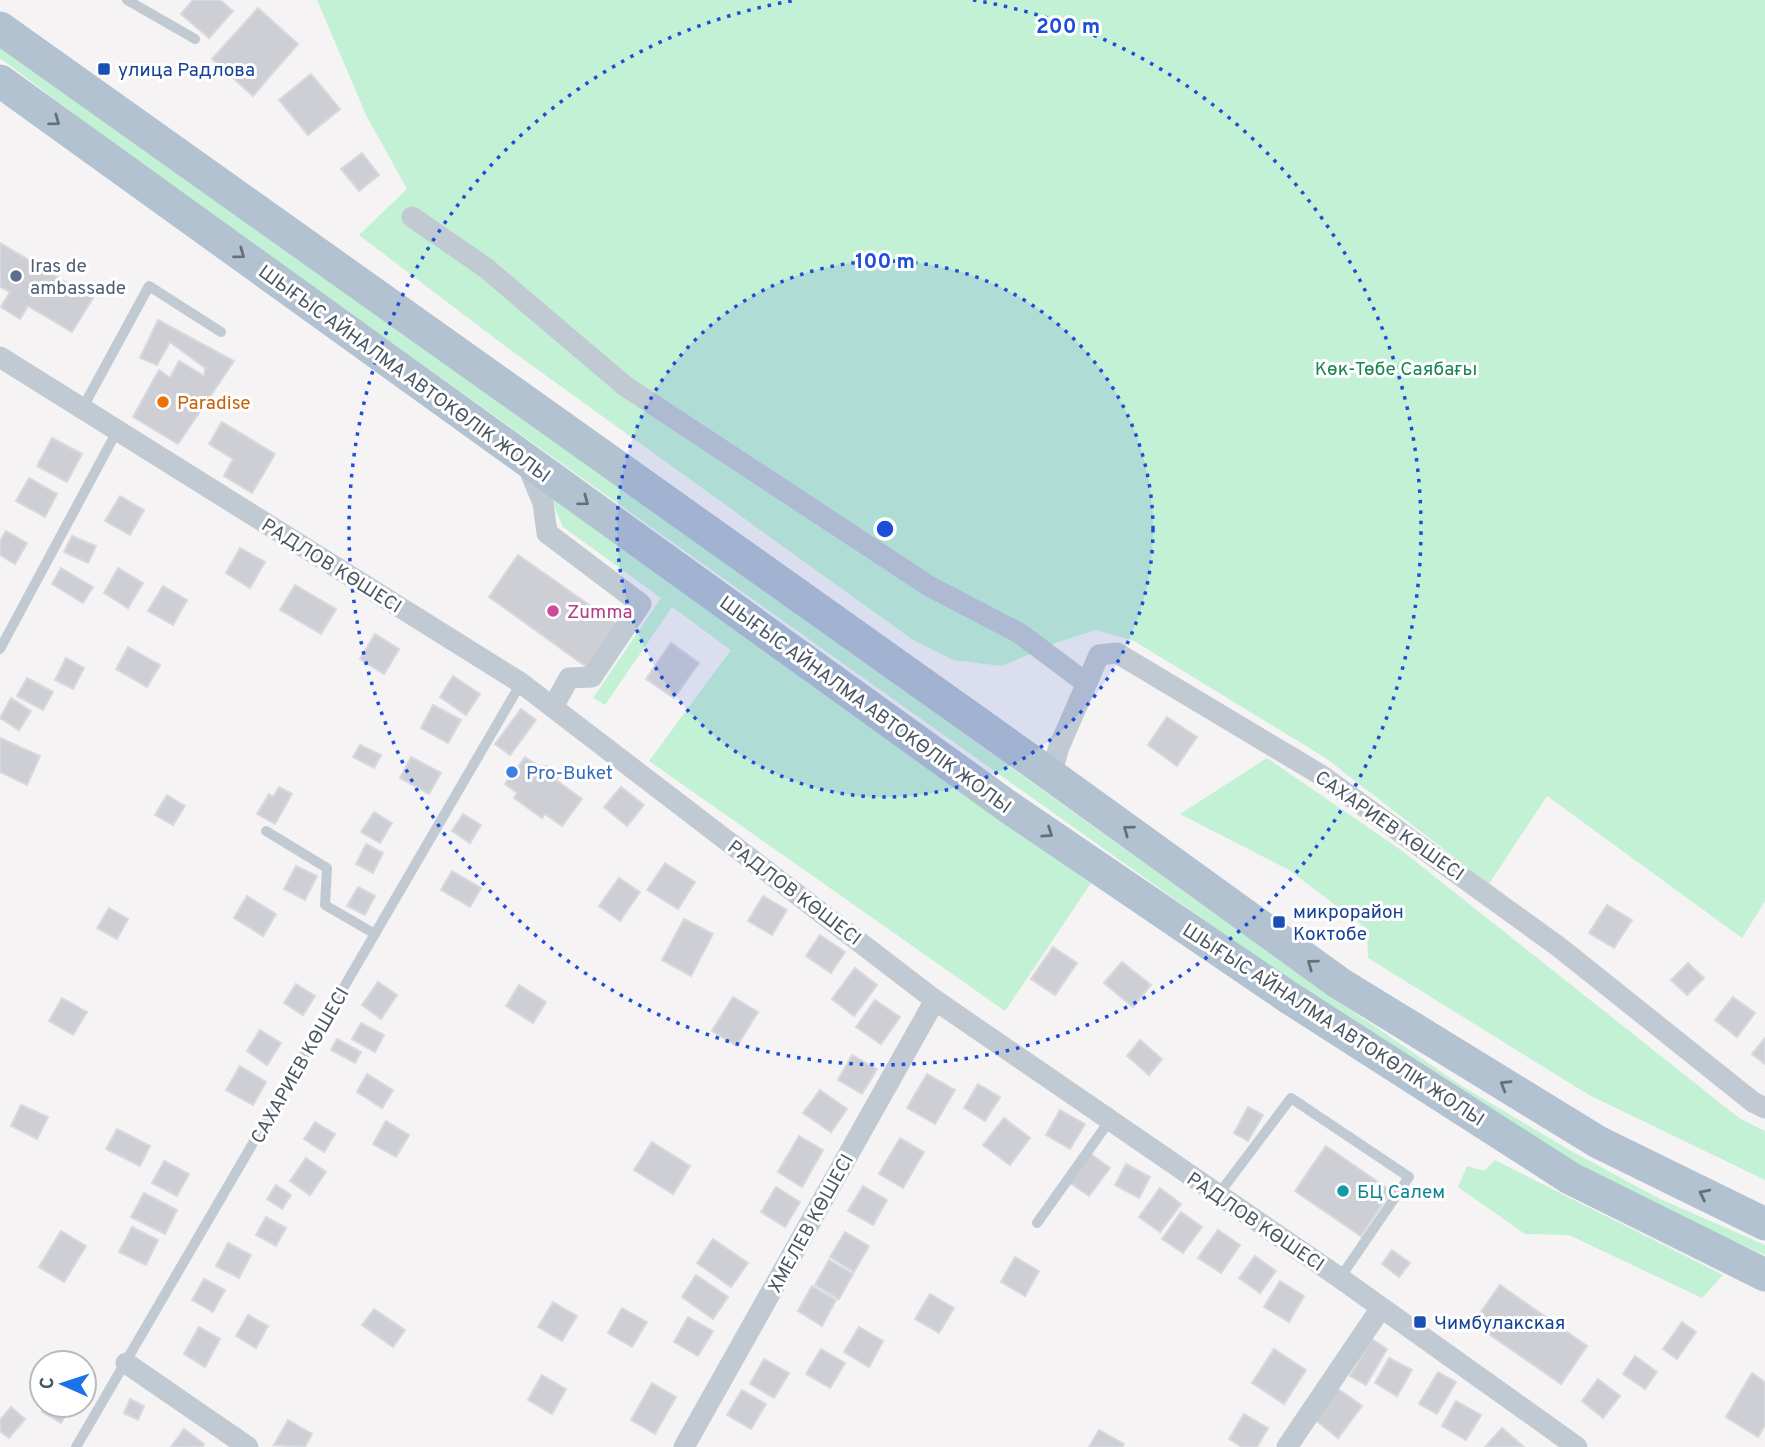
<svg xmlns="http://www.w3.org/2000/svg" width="1765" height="1447" font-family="Overpass,sans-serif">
  <rect width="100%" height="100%" fill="#f5f3f3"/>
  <g fill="#c3f1d5">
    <path d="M317,0h1448v901l-23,37 -195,-142 -58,88 -165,-127 -190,-116 -38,-11 -38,12 -56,24 -49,-6 -40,-20 -408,-294 -146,-111 48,-46 -40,-72z"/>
    <path d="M0,42l1317,945 148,101 108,64 87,47 105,46v10l-109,-48 -87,-48 -258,-163 -1168,-830 -143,-108z"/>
    <path d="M548,493l543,390 -86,128 -356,-250 82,-111 -59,-43 -67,98 -12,-7 68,-100 -98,-71z"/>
    <path d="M1267,758l134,92 338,268 26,13v49l-176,-85 -221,-137 -1,-29 -78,-59 -109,-56z"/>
    <path d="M1495,1160l228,115 -21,23 -133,-63 -44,-1 -67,-47 9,-21 17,5z"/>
  </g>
  <g fill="#cdcfd5" stroke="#d7d9de" stroke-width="2">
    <path d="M193,0h27l13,11 -24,27 -28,-24z"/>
    <path d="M258,8l40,36 -45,52 -41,-37z"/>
    <path d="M311,74l29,35 -32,26 -29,-35z"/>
    <path d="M362,153l17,22 -20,16 -18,-22z"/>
    <path d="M0,243l93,55 -21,34 -44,-26 -8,13 -19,-12 9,-15 -10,-5z"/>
    <path d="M158,320l76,41 -56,83 -45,-27 26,-47 11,8 9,-17 25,15 1,-8 -35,-26 -13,23 -17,-7z"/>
    <path d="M222,422l53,32 -23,39 -28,-17 9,-17 -24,-15z"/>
    <path d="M52,438l30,16 -15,28 -30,-16z"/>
    <path d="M29,478l28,16 -12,23 -29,-16z"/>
    <path d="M120,496l24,14 -14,25 -25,-14z"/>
    <path d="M6,531l21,12 -12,21 -15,-9v-14z"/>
    <path d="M72,536l24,10 -8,17 -24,-11z"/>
    <path d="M240,548l25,14 -15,26 -24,-15z"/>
    <path d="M518,555l100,70 -30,43 -99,-71z"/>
    <path d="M61,568l32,19 -10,16 -31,-19z"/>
    <path d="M118,568l25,15 -15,25 -24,-15z"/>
    <path d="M295,585l41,24 -15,25 -41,-24z"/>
    <path d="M163,586l24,14 -14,25 -25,-14z"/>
    <path d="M375,634l24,15 -15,25 -24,-15z"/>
    <path d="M671,643l28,20 -25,35 -28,-19z"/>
    <path d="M128,647l32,18 -13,22 -31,-18z"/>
    <path d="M66,658l18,10 -11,21 -18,-9z"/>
    <path d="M453,676l27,18 -14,21 -26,-18z"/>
    <path d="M27,678l26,14 -10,18 -26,-14z"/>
    <path d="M11,698l20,13 -12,19 -19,-12z"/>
    <path d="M433,705l28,15 -13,23 -27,-15z"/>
    <path d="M521,709l15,11 -26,35 -15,-11z"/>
    <path d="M1167,717l30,20 -20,29 -29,-21z"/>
    <path d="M0,738l40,18 -13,29 -27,-13z"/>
    <path d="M360,745l21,10 -7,13 -21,-11z"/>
    <path d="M411,757l30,16 -12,21 -29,-16z"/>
    <path d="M525,757l18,12 3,-3 13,10 -3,4 26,19 -20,27 -17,-12 -3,4 -28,-20 3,-5 -12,-9z"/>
    <path d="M279,787l13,7 -17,30 -18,-10 12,-20 4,3z"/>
    <path d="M621,787l23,18 -17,21 -23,-19z"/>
    <path d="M167,795l18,11 -12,19 -18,-10z"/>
    <path d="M374,812l18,11 -12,20 -19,-11z"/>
    <path d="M463,814l18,11 -11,18 -18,-12z"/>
    <path d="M366,844l17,9 -10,20 -17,-9z"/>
    <path d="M665,863l30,19 -17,27 -31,-19z"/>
    <path d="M296,866l21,10 -12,24 -21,-11z"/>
    <path d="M452,871l29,17 -11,19 -29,-17z"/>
    <path d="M619,878l21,14 -20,29 -21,-15z"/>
    <path d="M358,887l17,9 -10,19 -18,-9z"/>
    <path d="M247,896l29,18 -13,22 -29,-18z"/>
    <path d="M763,896l24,14 -15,25 -24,-14z"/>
    <path d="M1607,905l25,15 -18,28 -25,-15z"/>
    <path d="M109,908l19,11 -11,20 -20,-11z"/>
    <path d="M684,919l29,15 -22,42 -29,-16z"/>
    <path d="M820,935l25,17 -14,21 -25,-17z"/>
    <path d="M1053,947l24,16 -22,32 -24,-16z"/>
    <path d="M1122,962l29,23 -18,22 -29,-24z"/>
    <path d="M1688,963l16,15 -17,17 -16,-15z"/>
    <path d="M855,968l22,17 -23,31 -22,-17z"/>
    <path d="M378,982l19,13 -16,24 -19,-14z"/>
    <path d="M296,984l19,12 -12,19 -19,-12z"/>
    <path d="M519,985l27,17 -13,21 -27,-17z"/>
    <path d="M733,997l25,15 -21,34 -25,-15z"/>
    <path d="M1733,997l22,16 -18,24 -22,-17z"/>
    <path d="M62,998l25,14 -14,23 -24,-14z"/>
    <path d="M875,1000l25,17 -19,27 -25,-17z"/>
    <path d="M361,1023l23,12 -9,17 -23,-13z"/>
    <path d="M260,1030l21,13 -14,22 -20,-14z"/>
    <path d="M1765,1038v26l-13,-10z"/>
    <path d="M337,1039l24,13 -6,11 -24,-13z"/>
    <path d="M1140,1040l22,19 -13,16 -22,-19z"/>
    <path d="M852,1055l25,14 -15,25 -24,-14z"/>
    <path d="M240,1066l26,16 -13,23 -27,-15z"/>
    <path d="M367,1074l26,16 -11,18 -25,-16z"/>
    <path d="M927,1074l28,16 -20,34 -28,-16z"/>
    <path d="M978,1084l22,13 -15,24 -21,-13z"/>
    <path d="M820,1090l27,19 -16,23 -28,-19z"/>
    <path d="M21,1105l27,12 -11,22 -26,-13z"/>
    <path d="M1248,1107l15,8 -15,26 -14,-8z"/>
    <path d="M1060,1110l25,14 -15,25 -24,-14z"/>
    <path d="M1004,1118l26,20 -20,27 -27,-20z"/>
    <path d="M386,1121l23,14 -13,22 -23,-13z"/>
    <path d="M315,1122l20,12 -11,18 -20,-13z"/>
    <path d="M117,1129l33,17 -10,20 -34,-17z"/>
    <path d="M799,1136l24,14 -21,37 -24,-15z"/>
    <path d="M900,1138l24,14 -21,36 -24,-14z"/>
    <path d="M652,1142l38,24 -17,28 -39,-24z"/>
    <path d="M1326,1146l65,45 -30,45 -66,-45z"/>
    <path d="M1088,1152l22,16 -21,28 -22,-15z"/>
    <path d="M306,1158l20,14 -16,23 -20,-14z"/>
    <path d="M164,1161l25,13 -12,22 -25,-13z"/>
    <path d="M1126,1164l24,13 -11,21 -24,-13z"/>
    <path d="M276,1185l15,10 -9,14 -15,-10z"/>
    <path d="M863,1186l24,14 -14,25 -25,-14z"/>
    <path d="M776,1187l24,15 -15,25 -24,-15z"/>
    <path d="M1160,1188l21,16 -21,28 -21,-15z"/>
    <path d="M144,1193l33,17 -12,24 -34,-17z"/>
    <path d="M1181,1212l21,15 -19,26 -21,-14z"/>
    <path d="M266,1217l20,11 -10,18 -20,-11z"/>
    <path d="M132,1227l26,13 -12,25 -27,-13z"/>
    <path d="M1218,1230l22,15 -19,28 -23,-15z"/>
    <path d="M61,1231l25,15 -22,36 -25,-15z"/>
    <path d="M845,1232l24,14 -15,26 -24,-15z"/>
    <path d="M713,1239l35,24 -17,24 -34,-24z"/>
    <path d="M228,1243l23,12 -12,23 -23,-12z"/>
    <path d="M1392,1250l18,13 -11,14 -17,-13z"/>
    <path d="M1255,1256l21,15 -16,22 -21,-15z"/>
    <path d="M1015,1257l24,14 -14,25 -24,-14z"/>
    <path d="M829,1260l24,14 -14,25 -24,-14z"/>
    <path d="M696,1275l32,22 -15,22 -31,-22z"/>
    <path d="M204,1279l21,11 -12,22 -21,-12z"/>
    <path d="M1280,1281l24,15 -15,26 -25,-15z"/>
    <path d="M1500,1285l87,61 -26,38 -88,-61z"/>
    <path d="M812,1286l24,14 -14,26 -24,-15z"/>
    <path d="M930,1294l24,14 -15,25 -24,-14z"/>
    <path d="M553,1302l24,14 -15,25 -24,-14z"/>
    <path d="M622,1308l25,14 -15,25 -24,-14z"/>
    <path d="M374,1309l31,21 -12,17 -31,-22z"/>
    <path d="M248,1315l20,11 -12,22 -20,-12z"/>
    <path d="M688,1317l25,14 -15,25 -24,-14z"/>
    <path d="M1682,1322l14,10 -19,27 -14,-10z"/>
    <path d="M199,1327l21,12 -15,28 -21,-13z"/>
    <path d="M859,1327l24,14 -14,26 -25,-15z"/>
    <path d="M1372,1339l15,10 -21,36 -16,-9z"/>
    <path d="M821,1349l24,14 -15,25 -24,-14z"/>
    <path d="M1274,1349l32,21 -22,34 -32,-21z"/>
    <path d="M1635,1356l22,16 -12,17 -22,-15z"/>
    <path d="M1389,1358l23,12 -15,26 -22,-13z"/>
    <path d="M764,1359l25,14 -15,25 -24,-14z"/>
    <path d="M1438,1372l18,10 -19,32 -18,-10z"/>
    <path d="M1752,1373l13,9v43l-7,12 -32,-20z"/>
    <path d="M542,1375l24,14 -14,25 -24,-14z"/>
    <path d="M1598,1379l22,17 -17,22 -21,-17z"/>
    <path d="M652,1383l24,14 -21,37 -24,-14z"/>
    <path d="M1337,1388l25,18 -24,32 -24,-19z"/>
    <path d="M742,1390l24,14 -15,25 -24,-14z"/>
    <path d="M130,1399l14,7 -6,14 -14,-7z"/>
    <path d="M1456,1401l25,14 -15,25 -24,-14z"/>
    <path d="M46,1405h26l-11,18 -19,-11z"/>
    <path d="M11,1407l14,12 -16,19 -9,-7v-11z"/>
    <path d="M1244,1414l24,14 -11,19h-15l-13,-8z"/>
    <path d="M288,1420l24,14 -7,13 -31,-2z"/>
    <path d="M1502,1428l22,19h-39z"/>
    <path d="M184,1429l20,15 -2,3h-31z"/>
    <path d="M1099,1430l25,14 -2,3h-33z"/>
  </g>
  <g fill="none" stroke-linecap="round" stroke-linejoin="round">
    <g stroke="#c1cad2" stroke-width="10">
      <path d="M127,0l68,39"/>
      <path d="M82,409l67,-123 72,46"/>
      <path d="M0,649l117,-218"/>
      <path d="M266,831l61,37 -2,37 50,29"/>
      <path d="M1218,1195l73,-97 118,79 -69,101"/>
      <path d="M1037,1223l73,-103"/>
      <path d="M76,1447l445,-764"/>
    </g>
    <g stroke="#c1cad2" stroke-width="21">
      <path d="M412,217l74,51 139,118 304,200 90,47 67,50"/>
      <path d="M0,357l521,326 414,317 405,278 237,169"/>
      <path d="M526,462l17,41 4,30 94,71 -49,73 -23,1 -16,29"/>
      <path d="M1051,775l8,-28 40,-92 18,-2 204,122 238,172 194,155 12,6"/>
      <path d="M126,1363l122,84"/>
      <path d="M684,1447l251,-447"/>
      <path d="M1287,1447l94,-139"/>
    </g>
    <g stroke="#b3c2d1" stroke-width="33">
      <path d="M0,28l1051,747 288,208 259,159 167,82"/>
      <path d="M0,81l1010,727 278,189 282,181 195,97"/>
    </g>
  </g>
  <defs><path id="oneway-chevron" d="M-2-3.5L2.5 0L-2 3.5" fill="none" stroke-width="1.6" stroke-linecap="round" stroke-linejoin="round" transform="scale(1.75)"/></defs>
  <g stroke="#64717d">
    <use href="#oneway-chevron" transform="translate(55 121) rotate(36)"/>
    <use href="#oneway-chevron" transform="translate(240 254) rotate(36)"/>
    <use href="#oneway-chevron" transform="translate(584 501) rotate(36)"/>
    <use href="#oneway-chevron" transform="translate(1128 830) rotate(-144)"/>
    <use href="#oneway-chevron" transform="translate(1048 833) rotate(34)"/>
    <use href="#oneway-chevron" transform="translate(1312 964) rotate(-144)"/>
    <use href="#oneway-chevron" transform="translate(1505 1085) rotate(-149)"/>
    <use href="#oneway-chevron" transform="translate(1704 1194) rotate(-154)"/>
  </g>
  <circle cx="885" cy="529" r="268" fill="#1d4ed8" fill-opacity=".12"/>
  <g fill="none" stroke="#1d4ed8" stroke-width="3.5" stroke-dasharray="3.5 7">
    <circle cx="885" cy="529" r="268"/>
    <path d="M973 0A536 536 0 1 1 797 0"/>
  </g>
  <g fill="#1a4fb4" stroke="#fff" stroke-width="2.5">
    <rect x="97" y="62" width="14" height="14" rx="3.5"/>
    <rect x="1272" y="915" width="14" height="14" rx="3.5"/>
    <rect x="1413" y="1315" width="14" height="14" rx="3.5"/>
  </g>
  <circle fill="#5c6f8a" stroke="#fff" stroke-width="2.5" cx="16" cy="276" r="7"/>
  <circle fill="#e8710a" stroke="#fff" stroke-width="2.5" cx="163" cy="402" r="7"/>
  <circle fill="#d1479c" stroke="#fff" stroke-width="2.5" cx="553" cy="611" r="7"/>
  <circle fill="#3f7fe0" stroke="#fff" stroke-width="2.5" cx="512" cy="772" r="7"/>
  <circle fill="#0f9aa8" stroke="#fff" stroke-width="2.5" cx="1343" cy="1191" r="7"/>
  <g text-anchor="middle" stroke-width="6" stroke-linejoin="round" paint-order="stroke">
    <g font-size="19" fill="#164399" stroke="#fff" text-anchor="start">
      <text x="118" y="76">улица Радлова</text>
      <text x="1293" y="918">микрорайон<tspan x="1293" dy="22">Коктобе</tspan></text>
      <text x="1434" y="1329">Чимбулакская</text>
    </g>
    <g font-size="19" fill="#4e5e75" stroke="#fff" text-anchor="start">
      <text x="30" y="272">Iras de<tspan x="30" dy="22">ambassade</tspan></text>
    </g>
    <g font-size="19" fill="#17864f" stroke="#fff">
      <text x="1396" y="375">Көк-Төбе Саябағы</text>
    </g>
    <g font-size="19" fill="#4a5661" stroke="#fff">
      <text transform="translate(405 373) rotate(36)" y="7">ШЫҒЫС АЙНАЛМА АВТОКӨЛІК ЖОЛЫ</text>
      <text transform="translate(332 565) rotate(32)" y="7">РАДЛОВ КӨШЕСІ</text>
      <text transform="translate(866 704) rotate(36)" y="7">ШЫҒЫС АЙНАЛМА АВТОКӨЛІК ЖОЛЫ</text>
      <text transform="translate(1390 825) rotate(35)" y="7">САХАРИЕВ КӨШЕСІ</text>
      <text transform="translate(795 892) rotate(37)" y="7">РАДЛОВ КӨШЕСІ</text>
      <text transform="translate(1334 1024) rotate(33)" y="7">ШЫҒЫС АЙНАЛМА АВТОКӨЛІК ЖОЛЫ</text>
      <text transform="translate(299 1065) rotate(-60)" y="7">САХАРИЕВ КӨШЕСІ</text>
      <text transform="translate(1256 1221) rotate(34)" y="7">РАДЛОВ КӨШЕСІ</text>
      <text transform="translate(810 1223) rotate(-61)" y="7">ХМЕЛЕВ КӨШЕСІ</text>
    </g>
    <g font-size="19" fill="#c56008" stroke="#fff" text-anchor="start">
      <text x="177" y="409">Paradise</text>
    </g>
    <g font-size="19" fill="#b23c85" stroke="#fff" text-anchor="start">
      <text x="567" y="618">Zumma</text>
    </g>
    <g font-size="19" fill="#366cbe" stroke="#fff" text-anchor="start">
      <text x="526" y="779">Pro-Buket</text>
    </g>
    <g font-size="19" fill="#0d838f" stroke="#fff" text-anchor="start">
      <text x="1357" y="1198">БЦ Салем</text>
    </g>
  </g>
  <circle cx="885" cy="529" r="10" fill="#1d4ed8" stroke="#fff" stroke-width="3.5"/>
  <g font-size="21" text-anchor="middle" font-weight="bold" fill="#1d4ed8" stroke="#fff" stroke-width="6" stroke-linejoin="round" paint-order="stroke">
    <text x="1068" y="33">200 m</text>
    <text x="885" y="268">100 m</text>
  </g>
  <g transform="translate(63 1384) rotate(273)"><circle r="33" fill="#ffffff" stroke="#b7bbc0" stroke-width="2"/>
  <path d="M0-5L12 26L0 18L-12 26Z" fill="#1a73e8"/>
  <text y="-10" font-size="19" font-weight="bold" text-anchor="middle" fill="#4a5661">С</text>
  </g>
</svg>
